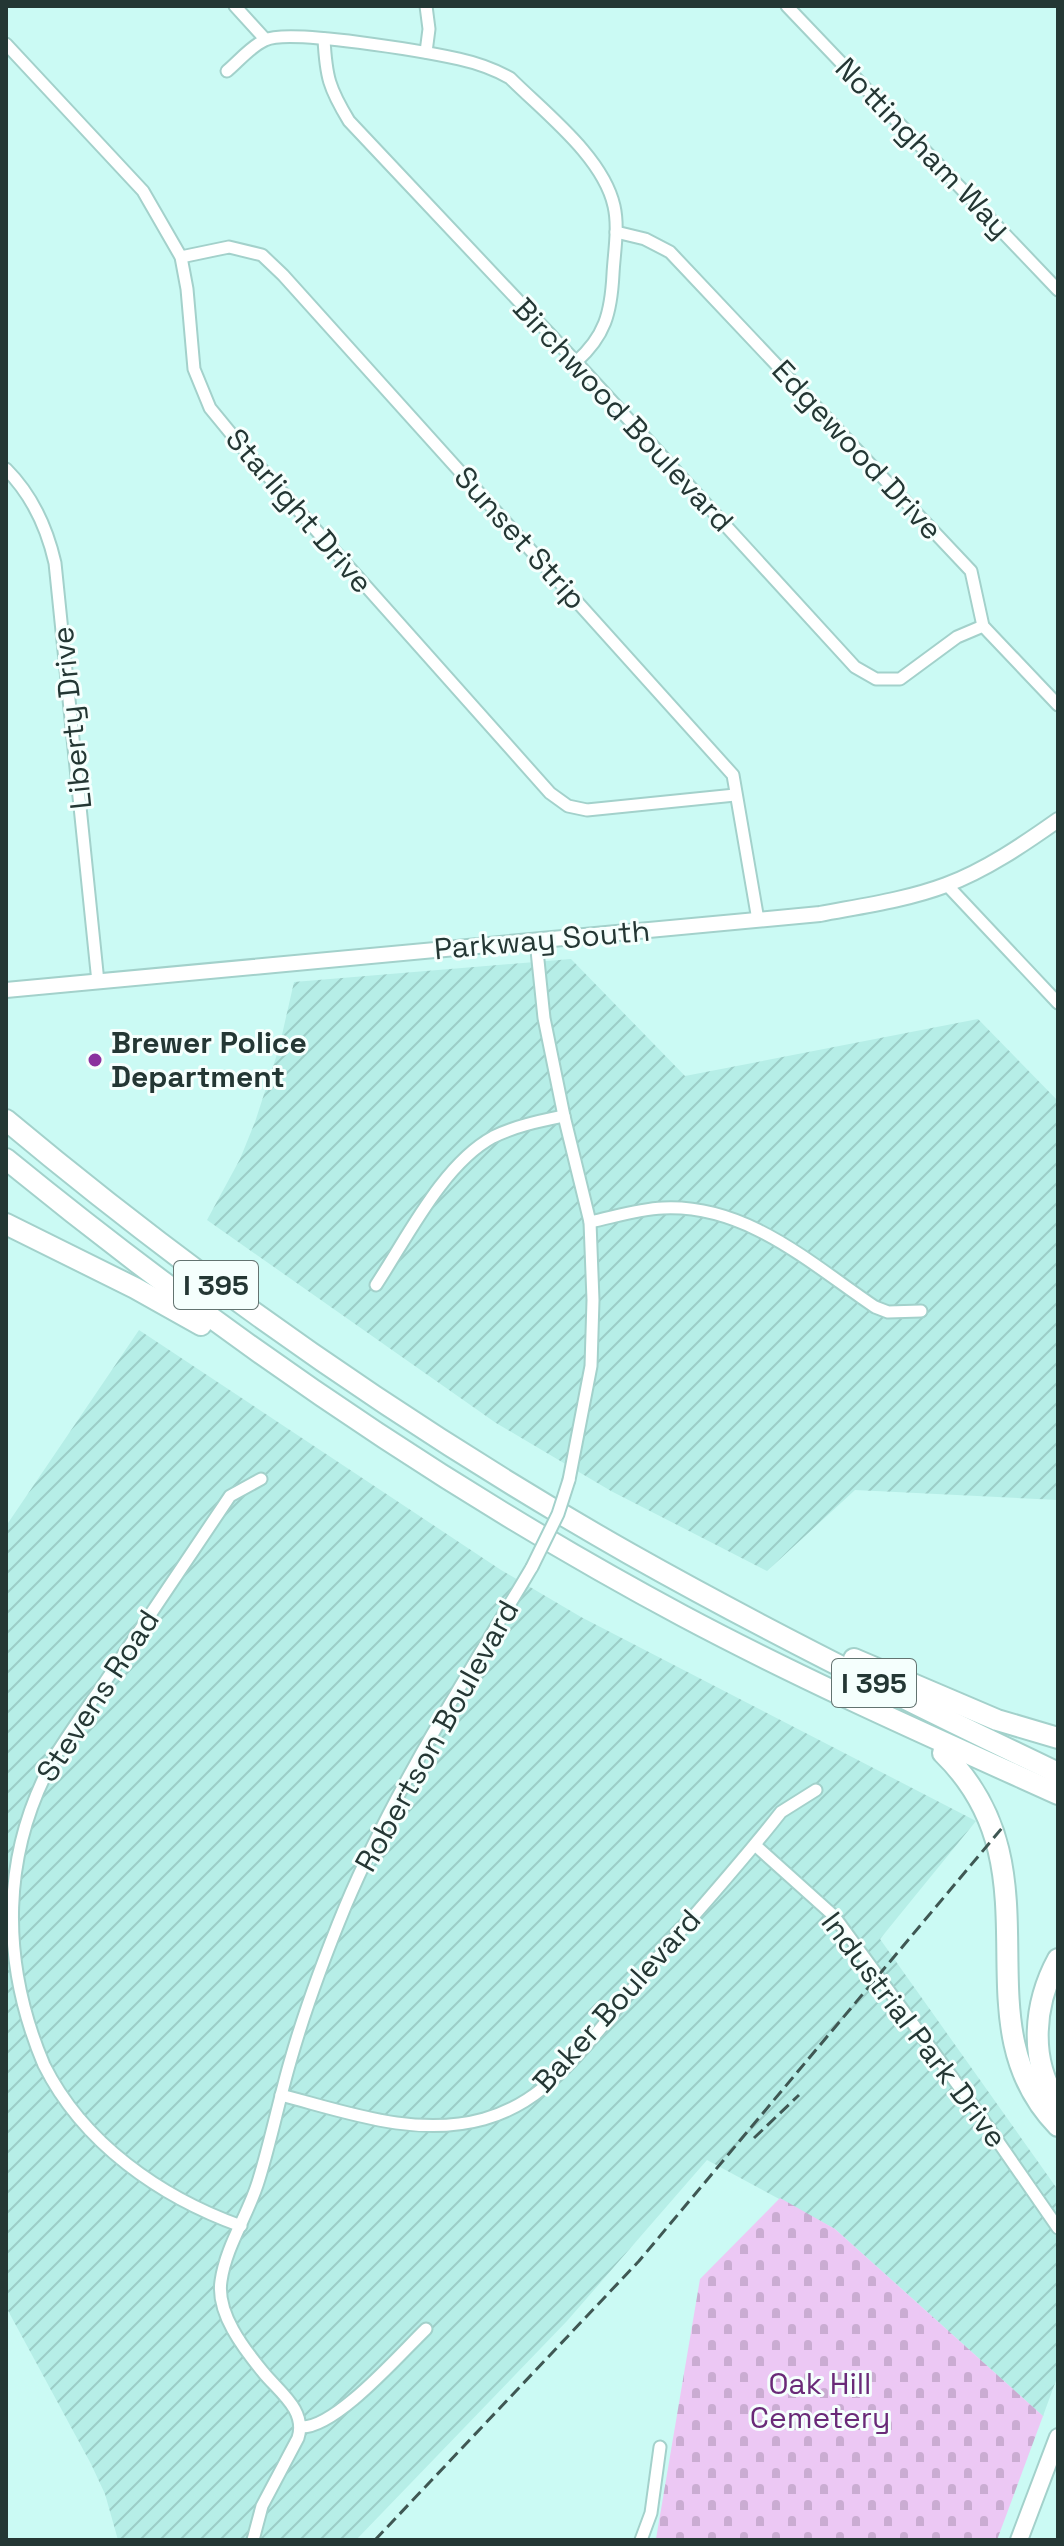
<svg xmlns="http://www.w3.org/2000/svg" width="1064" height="2546" font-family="'Space Grotesk',sans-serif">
  <defs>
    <pattern id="industrial-furrows" width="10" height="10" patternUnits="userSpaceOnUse" patternTransform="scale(2)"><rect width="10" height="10" fill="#b6eee7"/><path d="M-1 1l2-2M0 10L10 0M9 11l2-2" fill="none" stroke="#9ccdc7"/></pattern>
    <pattern id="cemetery-stones" width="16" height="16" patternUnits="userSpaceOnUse" patternTransform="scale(2)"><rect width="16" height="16" fill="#ecc8f4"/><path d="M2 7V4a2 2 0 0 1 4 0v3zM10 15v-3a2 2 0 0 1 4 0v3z" fill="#caacd2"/></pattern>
  </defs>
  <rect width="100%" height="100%" fill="#cbfaf4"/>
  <g fill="url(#industrial-furrows)">
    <path d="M571,959l114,117 293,-57 80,82v399l-203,-10 -88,81 -156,-80 -115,-68 -289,-203 33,-61 15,-37 24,-74 15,-66z"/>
    <path d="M139,1330l362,240 80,47 395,204 -96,118 178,251v185l-15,41 -208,-187 -128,-69 -140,161 -211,219h-238l-13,-46 -14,-30 -85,-157v-781z"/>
  </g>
  <path fill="url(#cemetery-stones)" d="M780,2198l55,31 208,187 -46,124 -341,-1 44,-260z"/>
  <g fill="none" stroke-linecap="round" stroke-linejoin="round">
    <g stroke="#a3d1cb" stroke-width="15">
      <g id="minor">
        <path d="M235,6l30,33"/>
        <path d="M426,6l3,23 -3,23"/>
        <path d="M787,6l271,284"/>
        <path d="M324,39c2,38 5,49 25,82l227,241 279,305 21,12h24l57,-42 26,-11"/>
        <path d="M6,44l137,147 38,66 6,32 7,80 16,39 32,39 308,346 18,13 19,4 148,-15"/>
        <path d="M227,71c11,-9 24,-25 38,-31 24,-12 162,12 194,19 18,4 35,10 51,19 35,35 93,79 104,128 5,22 0,47 -1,68 -2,39 -8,62 -37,88"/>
        <path d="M616,232l29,7 25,13 301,319 12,55 75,79"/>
        <path d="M181,257l48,-10 33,8 21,20 450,500 25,145"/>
        <path d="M6,469c26,26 41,59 49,94l43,419"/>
        <path d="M947,885l111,118"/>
        <path d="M536,941l8,77 20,98 26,106 3,78 -2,66 -22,114"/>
        <path d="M590,1222c24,-5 48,-13 73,-14 83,-4 147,55 212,99l13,5 33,-1"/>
        <path d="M376,1285c31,-47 67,-121 117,-148 22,-11 47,-16 71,-21"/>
        <path d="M755,1845l79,71 145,198 79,114"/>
        <path d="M281,2095c65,17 135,43 203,24 21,-6 42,-17 59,-31 41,-33 81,-90 116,-132 41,-48 83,-94 122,-144l35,-22"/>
        <path d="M241,2226c-81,-29 -158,-83 -197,-161 -44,-104 -44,-213 13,-312 18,-29 39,-57 58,-86 38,-57 77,-114 115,-171l31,-17"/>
        <path d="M301,2427c34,2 99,-73 125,-98"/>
        <path d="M253,2540l9,-34 36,-68c9,-28 -20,-47 -35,-66 -19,-23 -47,-59 -42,-91 5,-36 28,-67 38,-102 12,-39 20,-79 31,-117 15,-53 34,-104 55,-155 50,-119 121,-229 187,-340"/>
        <path d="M641,2540l10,-27 9,-66"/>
      </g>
    </g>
    <g stroke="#a3d1cb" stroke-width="18">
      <path id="secondary" d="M6,990l814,-76c42,-8 86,-14 126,-29 40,-15 78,-41 112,-65"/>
    </g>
    <g stroke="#a3d1cb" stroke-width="20">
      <path id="primary" d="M1019,2540l39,-103"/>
    </g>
    <g stroke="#a3d1cb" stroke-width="24">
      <g id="motorway">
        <path d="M6,1120c195,163 404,309 624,434 140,79 283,150 428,219"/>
        <path d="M6,1159c212,173 436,328 677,457 122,65 249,121 375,178"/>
        <path d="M6,1224l129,64 66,37"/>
        <path d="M854,1659l143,61 61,18"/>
        <path d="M943,1753c121,118 12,268 115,373"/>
        <path d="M1058,1959c-24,44 -30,101 0,144"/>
      </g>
    </g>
    <use href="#minor" stroke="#fff" stroke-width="11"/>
    <use href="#secondary" stroke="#fff" stroke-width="14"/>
    <use href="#primary" stroke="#fff" stroke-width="16"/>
    <use href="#motorway" stroke="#fff" stroke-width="20"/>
    <g stroke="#3f5753" stroke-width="3" stroke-dasharray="12 6" stroke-linecap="butt">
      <path d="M754,2138l45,-43"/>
      <path d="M375,2540l264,-279 363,-433"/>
    </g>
    <g stroke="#a3d1cb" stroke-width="15" stroke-linecap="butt">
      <path id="minor-bridge" d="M532,1567l26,-53 11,-34"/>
    </g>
    <use href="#minor-bridge" stroke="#fff" stroke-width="11"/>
  </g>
  <circle fill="#8a319e" stroke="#f5fffd" stroke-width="3" cx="95" cy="1060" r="8"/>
  <g text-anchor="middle" stroke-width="6" stroke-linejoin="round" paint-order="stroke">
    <g fill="#f5fffd" stroke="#637370" stroke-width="2">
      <rect x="174" y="1261" width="84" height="48" rx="6"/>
      <rect x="832" y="1659" width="84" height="48" rx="6"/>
    </g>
    <g font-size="28" font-weight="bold" fill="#243734">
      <text x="216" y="1295">I 395</text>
      <text x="874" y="1693">I 395</text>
    </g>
    <g font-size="30" fill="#243734" stroke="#f5fffd">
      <text transform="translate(923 148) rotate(46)" y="10">Nottingham Way</text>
      <text transform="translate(623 415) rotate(47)" y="10">Birchwood Boulevard</text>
      <text transform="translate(857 450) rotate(47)" y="10">Edgewood Drive</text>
      <text transform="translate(299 511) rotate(49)" y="10">Starlight Drive</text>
      <text transform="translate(520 538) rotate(48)" y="10">Sunset Strip</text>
      <text transform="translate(72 718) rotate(-96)" y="10">Liberty Drive</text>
      <text transform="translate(542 940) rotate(-5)" y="10">Parkway South</text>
      <text transform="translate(98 1696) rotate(-57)" y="10">Stevens Road</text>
      <text transform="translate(437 1736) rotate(-61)" y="10">Robertson Boulevard</text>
      <text transform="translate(617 2001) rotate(-48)" y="10">Baker Boulevard</text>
      <text transform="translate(914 2030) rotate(53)" y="10">Industrial Park Drive</text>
    </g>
    <g font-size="30" font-weight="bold" fill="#243734" stroke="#f5fffd" text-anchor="start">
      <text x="111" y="1053">Brewer Police<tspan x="111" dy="34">Department</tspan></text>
    </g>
    <g font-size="30" fill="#6a2a78" stroke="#f5fffd">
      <text x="820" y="2394">Oak Hill<tspan x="820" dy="34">Cemetery</tspan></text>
    </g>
  </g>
  <rect width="1064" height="2546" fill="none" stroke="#243734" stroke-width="16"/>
</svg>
